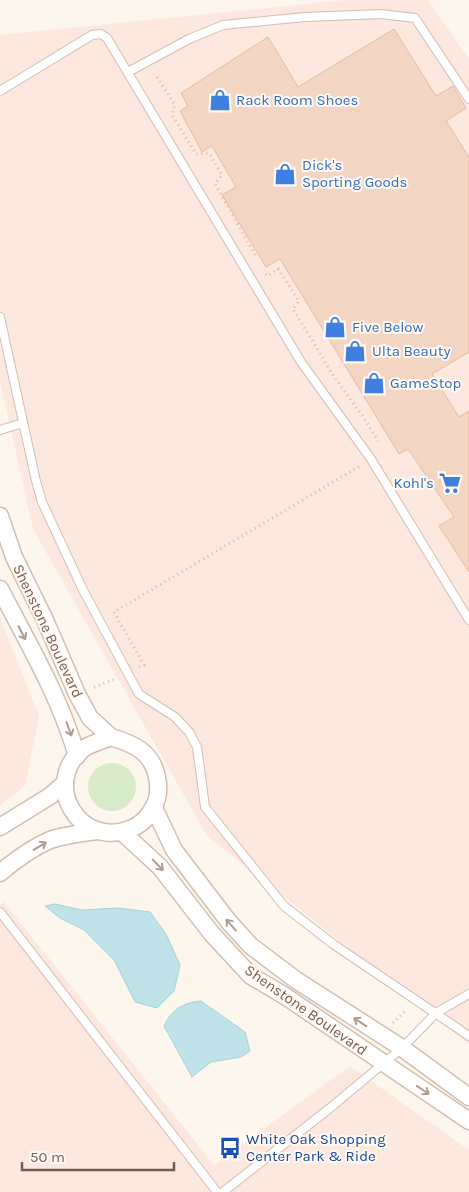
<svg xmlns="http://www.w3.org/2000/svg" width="469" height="1192" font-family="Karla,sans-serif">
  <rect width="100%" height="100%" fill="#fdf6ec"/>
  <g fill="#fde8e0">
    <path d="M345,0h83l41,59v985l-262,-208 -174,-307 -33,-148v-346z"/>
    <path d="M0,617l39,99 -14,70 -25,19z"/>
    <path d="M4,902l210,263 136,-99 119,84v42h-469v-287z"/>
  </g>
  <circle fill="#d8ecc9" cx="112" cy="787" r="24"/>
  <g fill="#bfe3e8" stroke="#a5d3da">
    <path d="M55,904l27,6 37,-2 31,4 16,22 14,31 -6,26 -17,17 -22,-6 -21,-42 -30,-30 -24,-12 -15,-12z"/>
    <path d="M201,1001l44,31 5,19 -9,6 -30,5 -19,15 -28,-51c7,-16 20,-24 37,-25z"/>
  </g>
  <path fill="#f3d5c3" stroke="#e6bba3" d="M394,29l42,67 17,-10 13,22 -20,13 23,36v195l-37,22 27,43 10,-6v161l-30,-46 15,-9 -46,-68 -9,5 -119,-195 -14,8 -44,-72 14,-8 -24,-41 -10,6 -22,-41 8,-5 -7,-13 87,-56 30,50z"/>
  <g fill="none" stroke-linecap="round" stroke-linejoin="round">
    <g stroke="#d1beb0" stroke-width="10">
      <g id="lane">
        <path d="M128,72l61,-33 34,-14 82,-8 76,-3 34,4 54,81"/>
        <path d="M0,91l92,-56 9,-1 6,4 194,324 70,97 98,161"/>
        <path d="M0,317l36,164 6,21 41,88 56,104 36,23 14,15 8,15 8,60 79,99 49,38 136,92"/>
        <path d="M0,430l23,-7"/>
        <path d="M0,912l217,280"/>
        <path d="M223,1192l107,-84 72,-60 34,-35 33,-19"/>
      </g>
    </g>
    <g stroke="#d1beb0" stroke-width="19">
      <g id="street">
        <path d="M0,516l14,41 31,63 32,74 13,24 21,19"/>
        <path d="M0,589c28,54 60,108 77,167"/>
        <path d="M111,737c23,7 41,15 46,40 2,10 2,20 -3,29 -5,11 -13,19 -24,23 -51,20 -89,-46 -47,-80 8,-6 19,-8 28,-12z"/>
        <path d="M154,808l20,42 55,72 22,24 45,34 106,68 67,49"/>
        <path d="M0,827l50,-31 15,-13"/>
        <path d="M122,832l38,35 52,67 39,42 34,20 184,125"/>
        <path d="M0,873c14,-12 34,-26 50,-33 15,-5 31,-7 47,-9"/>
      </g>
    </g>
    <g stroke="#d9b8a5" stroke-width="3" stroke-dasharray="1 4" stroke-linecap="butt">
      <path d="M157,77l18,28 -3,10 24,39 13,-1 13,22 -7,9 42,74"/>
      <path d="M266,274l2,2 10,-7 21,32 -6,8 5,8 35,58 31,43 14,23"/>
      <path d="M139,667l5,-2 -30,-53 246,-146"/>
      <path d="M94,687l22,-8"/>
      <path d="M393,1023l12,-12"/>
    </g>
    <use href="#lane" stroke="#fff" stroke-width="8"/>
    <use href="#street" stroke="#fff" stroke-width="16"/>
  </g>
  <defs><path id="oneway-shaft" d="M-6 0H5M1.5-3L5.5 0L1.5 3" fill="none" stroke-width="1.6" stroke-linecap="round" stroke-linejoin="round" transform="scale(1.25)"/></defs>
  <g stroke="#af9d94">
    <use href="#oneway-shaft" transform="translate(22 633) rotate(63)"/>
    <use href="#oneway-shaft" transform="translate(69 729) rotate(70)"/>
    <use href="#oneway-shaft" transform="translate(40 846) rotate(-31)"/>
    <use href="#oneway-shaft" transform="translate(158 865) rotate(46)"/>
    <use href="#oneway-shaft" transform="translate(231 925) rotate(-131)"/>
    <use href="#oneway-shaft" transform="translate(360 1022) rotate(-147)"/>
    <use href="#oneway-shaft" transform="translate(423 1090) rotate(34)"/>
  </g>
  <defs>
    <g id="shop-bare" transform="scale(1.725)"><path d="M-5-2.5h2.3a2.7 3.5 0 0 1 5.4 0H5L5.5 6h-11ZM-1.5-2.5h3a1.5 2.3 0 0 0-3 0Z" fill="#3f7fe0" stroke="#fffaf3" stroke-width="2.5" paint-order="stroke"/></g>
    <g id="supermarket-bare" transform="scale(1.725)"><path d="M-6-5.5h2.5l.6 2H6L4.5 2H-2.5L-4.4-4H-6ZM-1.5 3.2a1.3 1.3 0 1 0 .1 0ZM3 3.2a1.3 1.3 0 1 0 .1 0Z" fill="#3f7fe0" stroke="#fffaf3" stroke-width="2.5" paint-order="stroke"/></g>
    <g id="bus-bare" transform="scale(1.725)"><path d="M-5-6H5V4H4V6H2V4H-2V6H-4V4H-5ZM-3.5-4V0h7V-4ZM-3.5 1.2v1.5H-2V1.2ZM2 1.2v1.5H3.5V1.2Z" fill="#1a4fb4" stroke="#fffaf3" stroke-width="2.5" paint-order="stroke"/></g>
  </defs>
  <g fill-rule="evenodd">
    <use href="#shop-bare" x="220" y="100"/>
    <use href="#shop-bare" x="285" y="174"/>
    <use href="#shop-bare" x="335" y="327"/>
    <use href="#shop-bare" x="355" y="351"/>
    <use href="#shop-bare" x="374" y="383"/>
    <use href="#supermarket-bare" x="450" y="483"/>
    <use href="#bus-bare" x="230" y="1148"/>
  </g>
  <g text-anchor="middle" stroke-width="4" stroke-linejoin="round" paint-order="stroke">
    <g font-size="15" fill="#366cbe" stroke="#fffaf3" text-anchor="start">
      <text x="236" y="105">Rack Room Shoes</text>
      <text x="302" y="170">Dick's<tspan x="302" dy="17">Sporting Goods</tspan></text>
      <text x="352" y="332">Five Below</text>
      <text x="372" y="356">Ulta Beauty</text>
      <text x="390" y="388">GameStop</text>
      <text x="434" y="488" text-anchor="end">Kohl's</text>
    </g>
    <g font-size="15" fill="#7a5c4d" stroke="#fffaf3">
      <text transform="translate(48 631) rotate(65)" y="5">Shenstone Boulevard</text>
      <text transform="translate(306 1010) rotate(35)" y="5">Shenstone Boulevard</text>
    </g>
    <g font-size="15" fill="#164399" stroke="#fffaf3" text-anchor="start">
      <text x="246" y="1144">White Oak Shopping<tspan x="246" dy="17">Center Park &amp; Ride</tspan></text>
    </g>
  </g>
  <path d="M22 1162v8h152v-8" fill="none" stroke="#7a5c4d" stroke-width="2.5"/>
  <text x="30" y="1162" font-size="15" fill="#7a5c4d" stroke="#fffaf3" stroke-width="4" paint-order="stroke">50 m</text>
</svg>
